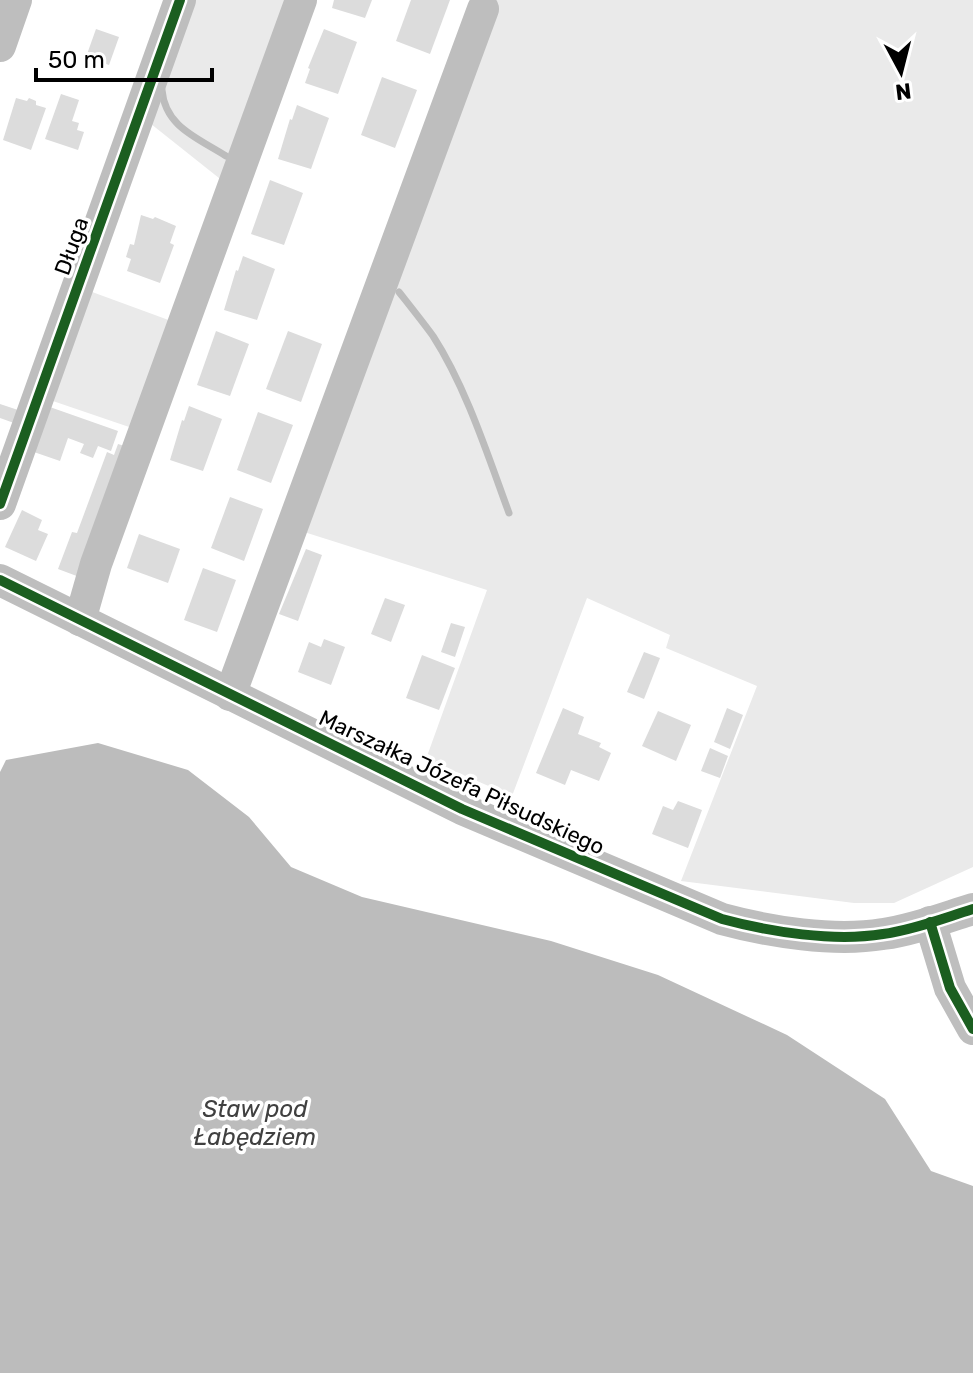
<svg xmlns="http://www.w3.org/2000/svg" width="973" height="1373" font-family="Rubik,sans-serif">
  <rect width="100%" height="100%" fill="#fff"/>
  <g fill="#eaeaea">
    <path d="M189,0h99l-64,182 -78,-62z"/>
    <path d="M496,0h477v867l-79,36h-40l-173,-22 76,-195 -91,-38 4,-13 -83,-37 -75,198 -86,-37 61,-169 -186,-59z"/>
    <path d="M84,289l90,33 -39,107 -88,-30z"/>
  </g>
  <path fill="#bcbcbc" d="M98,743l90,27 61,47 42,50 71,30 189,44 107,34 129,60 98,64 46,72 42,15v187h-973v-601l6,-12z"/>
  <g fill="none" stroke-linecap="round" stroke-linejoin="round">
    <g stroke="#bcbcbc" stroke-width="7">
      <path d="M162,90c3,37 36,48 64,66"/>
      <path d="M399,292c11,14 23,29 34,44 33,51 55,120 76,177"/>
    </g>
  </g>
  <g fill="#dcdcdc">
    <path d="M334,0h38l-7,18 -33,-10z"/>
    <path d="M411,0h39l-20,54 -34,-13z"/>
    <path d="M96,29l23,8 -10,28 -23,-8z"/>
    <path d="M324,29l33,13 -19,52 -33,-11 5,-14 -2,-1z"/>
    <path d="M382,77l35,13 -22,58 -34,-13z"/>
    <path d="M61,94l18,6 -7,21 7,2 -2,7 7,2 -6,18 -33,-11z"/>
    <path d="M16,98l11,3 2,-3 7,3v4l10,3 -15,42 -28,-10z"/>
    <path d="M297,105l32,13 -18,51 -33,-10 12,-40 2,1z"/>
    <path d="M270,180l33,13 -19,52 -33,-11z"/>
    <path d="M141,215l12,4 2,-2 21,9 -6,17 4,2 -14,38 -33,-12 4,-12 -5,-2 4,-13 4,1z"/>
    <path d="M243,256l32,13 -18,51 -33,-10 12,-40 2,1z"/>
    <path d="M216,331l33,13 -19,52 -33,-11z"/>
    <path d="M288,331l34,13 -21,58 -35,-13z"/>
    <path d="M0,404l18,6 -4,13 -14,-5z"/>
    <path d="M47,406l71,25 -7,20 -13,-5 -5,12 -13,-5 4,-9 -16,-6 -8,23 -29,-10z"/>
    <path d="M189,406l33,13 -19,52 -33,-11 12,-40 2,1z"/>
    <path d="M258,412l35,13 -22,58 -34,-13z"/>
    <path d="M118,444l10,3 -46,131 -24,-9 14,-37 5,1 30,-81 7,3z"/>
    <path d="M230,497l33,12 -19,52 -33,-13z"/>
    <path d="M22,510l20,10 -4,10 10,4 -12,27 -31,-14z"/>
    <path d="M139,534l41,15 -12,34 -41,-15z"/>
    <path d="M306,549l16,6 -24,66 -19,-7z"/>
    <path d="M203,568l33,12 -19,52 -33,-12z"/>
    <path d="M385,598l20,7 -14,37 -20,-8z"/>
    <path d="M451,623l14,4 -10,30 -14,-5z"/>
    <path d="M324,639l21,8 -14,38 -33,-13 11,-30 12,5z"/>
    <path d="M644,652l16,6 -16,41 -17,-7z"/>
    <path d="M422,655l33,13 -16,42 -33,-12z"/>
    <path d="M563,708l21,9 -6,17 23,9 -2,4 12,6 -12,28 -28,-11 -6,15 -29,-12z"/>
    <path d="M727,708l16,7 -13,34 -16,-7z"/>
    <path d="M658,711l33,14 -15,36 -34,-15z"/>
    <path d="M710,748l18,8 -8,22 -19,-7z"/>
    <path d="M678,801l24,9 -14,38 -36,-14 11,-28 10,4z"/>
  </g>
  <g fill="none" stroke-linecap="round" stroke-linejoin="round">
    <g stroke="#bebebe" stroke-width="32">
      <path d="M0,46l16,-46"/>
      <path d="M0,504l180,-504"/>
      <path d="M0,580l462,229 260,110c48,13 112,23 161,15 30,-4 61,-16 90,-25"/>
      <path d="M80,620l16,-56 205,-564"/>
      <path d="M230,695l253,-686"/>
      <path d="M930,922l20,66 23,41"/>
    </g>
    <g stroke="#fff" stroke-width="15">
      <g id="cycleway">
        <path d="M0,504l180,-504"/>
        <path d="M0,580l462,229 260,110c48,13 112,23 161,15 30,-4 61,-16 90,-25"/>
        <path d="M930,922l20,66 23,41"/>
      </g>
    </g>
    <use href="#cycleway" stroke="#1b5e20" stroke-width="10"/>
  </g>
  <g text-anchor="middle" stroke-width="7" stroke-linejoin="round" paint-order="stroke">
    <g font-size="22" fill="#000" stroke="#fff">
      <text transform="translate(71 246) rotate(-70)" y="8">Długa</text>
      <text transform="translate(462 782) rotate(25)" y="8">Marszałka Józefa Piłsudskiego</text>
    </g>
    <g font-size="24" font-style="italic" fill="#404040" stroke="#fff">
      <text x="255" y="1117">Staw pod<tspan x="255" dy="28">Łabędziem</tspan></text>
    </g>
  </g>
  <g transform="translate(901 72) rotate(173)" stroke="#ffffff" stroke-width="6" paint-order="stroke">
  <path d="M0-6L14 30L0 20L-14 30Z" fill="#000000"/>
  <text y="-12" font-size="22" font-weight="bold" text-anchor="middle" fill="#000000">N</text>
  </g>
  <path d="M36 68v12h176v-12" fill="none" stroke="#000000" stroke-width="4"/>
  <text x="48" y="68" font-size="24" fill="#000000" stroke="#ffffff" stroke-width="6" paint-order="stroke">50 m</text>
</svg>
